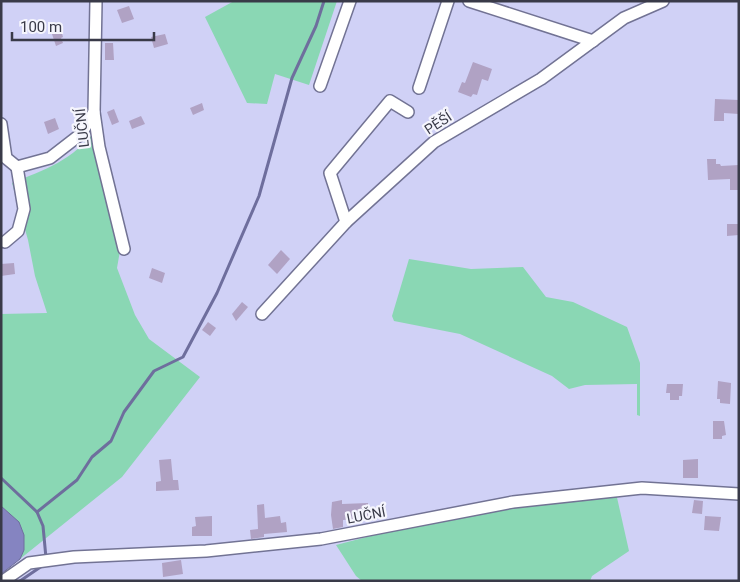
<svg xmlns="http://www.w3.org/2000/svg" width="740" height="582" font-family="Roboto,sans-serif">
  <rect width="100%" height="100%" fill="#d0d1f6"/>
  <g fill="#8ad7b4">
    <path d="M234,1h103l-28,84 -34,-11 -8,30 -20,-1 -42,-86z"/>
    <path d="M95,130l26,115 -4,23 18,47 14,24 51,38 -78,100 -102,82c10,-25 0,-37 -19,-53v-192l46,-1 -12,-37 -7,-36 -16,-57c32,-13 62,-23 83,-53z"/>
    <path d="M409,259l62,10 52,-2 23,30 27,5 54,25 13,36v53l-3,-1v-31l-52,1 -16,4 -17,-13 -92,-42 -66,-13 -2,-5z"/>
    <path d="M616,493l13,58 -37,25 -2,5h-228l-6,-5 -20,-31 50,-13 30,-5 88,-21z"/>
  </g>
  <path fill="#8584c1" stroke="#6e6e9d" d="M1,506l18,16 5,13v15l-4,9 -19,15z"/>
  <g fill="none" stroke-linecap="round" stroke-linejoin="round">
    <g stroke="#6e6e9d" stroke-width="3">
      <path d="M1,478l36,34 6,14 3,32"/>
      <path d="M37,512l40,-32 15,-23 19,-16 13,-29 30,-41 29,-14 34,-64 42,-97 33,-118 24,-52 8,-25"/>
      <path d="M20,581l22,-15 1,-2"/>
    </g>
  </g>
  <g fill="#b0a2c4">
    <path d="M129,6l5,13 -12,4 -5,-13z"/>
    <path d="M61,30l2,7 -2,1 2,5 -7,3 -4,-12z"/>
    <path d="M165,34l3,10 -14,4 -3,-11z"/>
    <path d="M105,43h8l1,17h-9z"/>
    <path d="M473,62l19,7 -4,12 -6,-2 -5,16 -4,-1 -2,3 -13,-5 4,-10 3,1z"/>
    <path d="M715,99l24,1v14l-15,-1v8h-10z"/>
    <path d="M202,103l2,7 -11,5 -3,-7z"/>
    <path d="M114,109l5,13 -7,3 -5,-13z"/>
    <path d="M141,116l4,8 -13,5 -3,-8z"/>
    <path d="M55,118l4,11 -11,5 -4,-12z"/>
    <path d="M707,159h9v5h4l1,2 18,-1v25h-9v-11l-22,1z"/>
    <path d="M727,224h12v11l-12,1z"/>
    <path d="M281,250l9,9 -13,15 -9,-9z"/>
    <path d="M14,263l1,11 -14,2v-12z"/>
    <path d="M152,268l13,5 -3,10 -13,-5z"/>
    <path d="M242,302l6,5 -12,14 -4,-7z"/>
    <path d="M208,322l8,6 -6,8 -8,-6z"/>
    <path d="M718,381l13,2 -1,21 -10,-1v-4h-3z"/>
    <path d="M667,384h16l-1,12h-3v4h-9v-7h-4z"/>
    <path d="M713,421h11l2,14 -4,1v3h-9z"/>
    <path d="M171,459l2,21h5l1,10 -23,1v-9l5,-1 -2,-21z"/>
    <path d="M698,459v19h-15v-18z"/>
    <path d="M342,500v4l26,-1v15l-25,2v7l-10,2 -2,-14 1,-13z"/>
    <path d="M694,500l9,1 -1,13 -10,-1z"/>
    <path d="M264,504l1,14 15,-2 1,7 5,-1 1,10 -23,2v3l-13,2 -1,-9 8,-1 -1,-24z"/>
    <path d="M212,516v20h-20v-9l4,-1 -1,-9z"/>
    <path d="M705,516l16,1 -2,14 -15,-1z"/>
    <path d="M181,560l2,14 -20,3 -1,-14z"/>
  </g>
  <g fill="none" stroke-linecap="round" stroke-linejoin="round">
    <g stroke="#727394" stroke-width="14">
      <g id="minor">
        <path d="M96,1l-2,111 5,35 25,102"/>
        <path d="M469,1l124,40"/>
        <path d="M320,86l30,-85"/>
        <path d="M419,88l29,-87"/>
        <path d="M1,124l5,34 11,9 33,-9 31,-24 13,-22"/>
        <path d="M346,222l-16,-49 60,-72 18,11"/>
        <path d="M5,242l13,-11 6,-22 -7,-42"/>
        <path d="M262,314l84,-92 88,-80 107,-63 83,-61 39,-17"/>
        <path d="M3,581l26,-18 45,-6 132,-6 115,-12 192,-37 129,-14 97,6"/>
      </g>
    </g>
    <use href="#minor" stroke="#fff" stroke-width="11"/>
  </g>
  <g text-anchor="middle" stroke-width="4.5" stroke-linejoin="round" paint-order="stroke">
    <g font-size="14" fill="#393a48" stroke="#f5f5fd">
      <text transform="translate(438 123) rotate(-33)" y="5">PĚŠÍ</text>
      <text transform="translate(82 128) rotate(-96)" y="5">LUČNÍ</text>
      <text transform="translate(366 515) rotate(-11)" y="5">LUČNÍ</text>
    </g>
  </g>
  <rect width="740" height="582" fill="none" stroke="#393a48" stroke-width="5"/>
  <path d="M12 32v8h142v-8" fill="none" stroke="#393a48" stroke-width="2.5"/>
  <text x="20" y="32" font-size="15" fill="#393a48" stroke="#f5f5fd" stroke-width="4" paint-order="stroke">100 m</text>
</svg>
